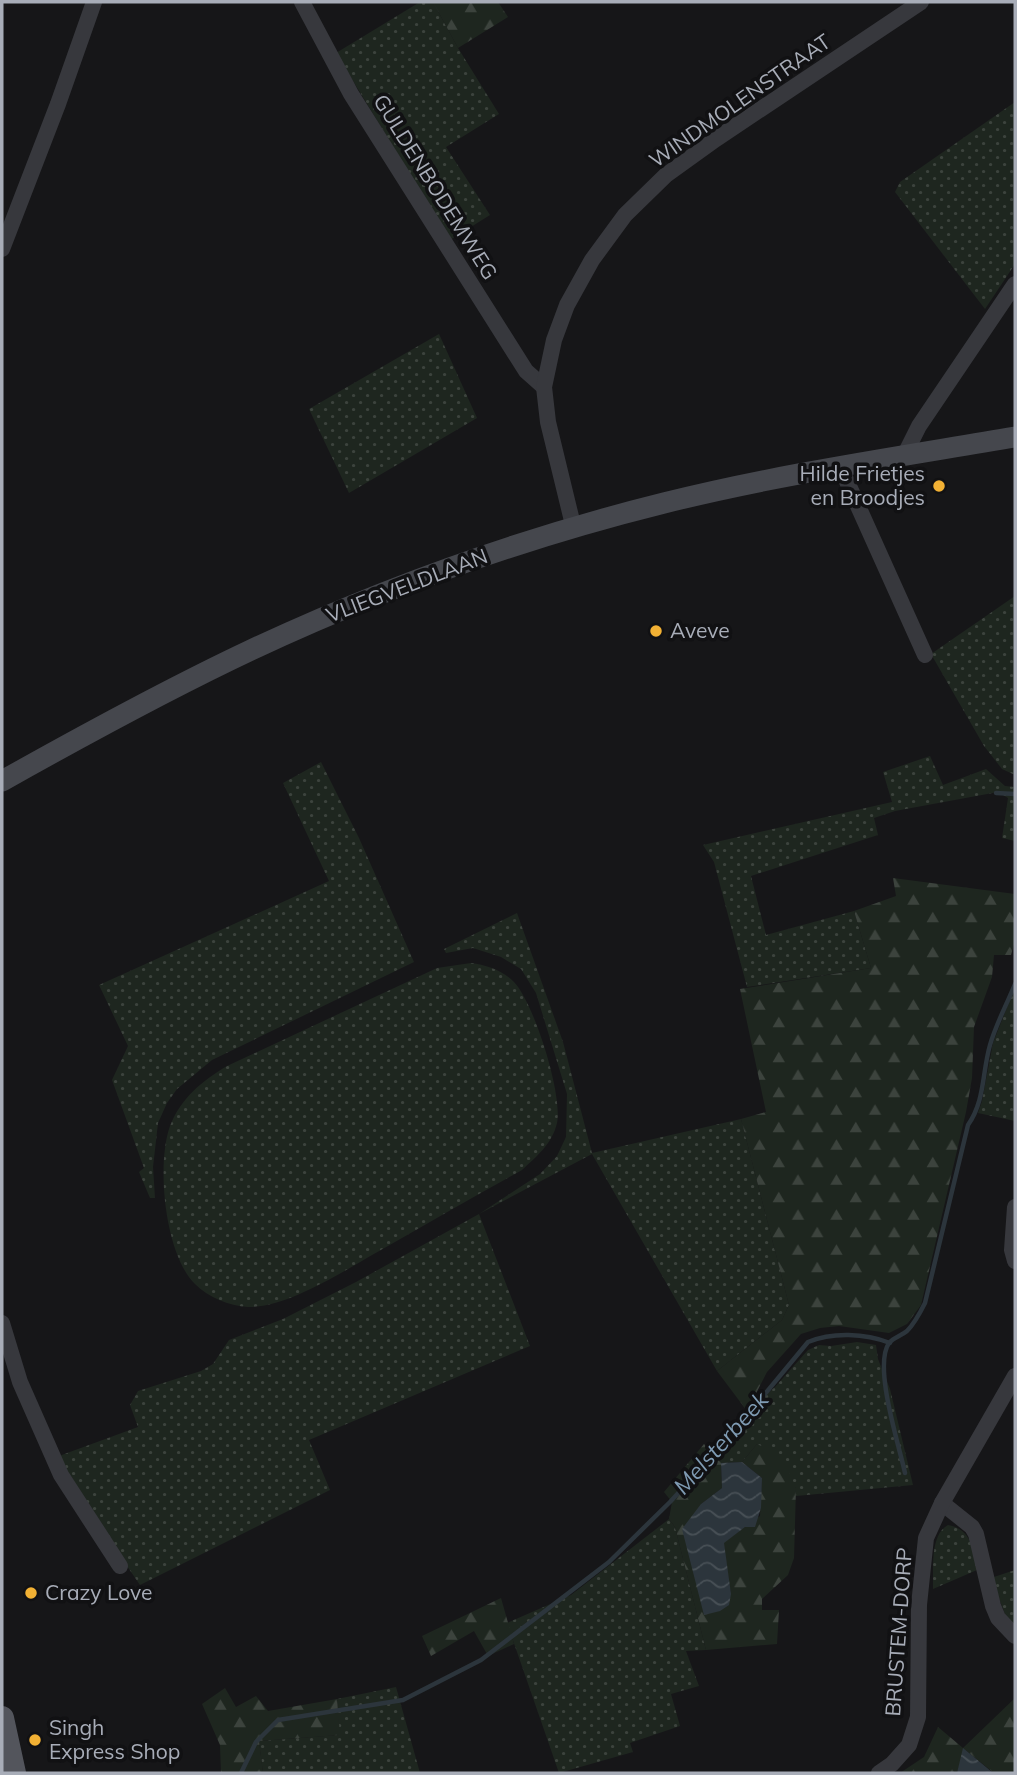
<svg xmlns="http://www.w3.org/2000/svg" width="1017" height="1775" font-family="Mulish,sans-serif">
  <defs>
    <pattern id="grass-dots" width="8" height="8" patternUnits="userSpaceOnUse" patternTransform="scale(1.75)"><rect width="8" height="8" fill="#1e261f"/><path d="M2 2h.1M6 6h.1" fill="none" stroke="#3c433d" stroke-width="1.8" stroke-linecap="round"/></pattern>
    <pattern id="forest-firs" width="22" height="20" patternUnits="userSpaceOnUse" patternTransform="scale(1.75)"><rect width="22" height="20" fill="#1e261f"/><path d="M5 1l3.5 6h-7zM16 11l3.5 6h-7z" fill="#3c433d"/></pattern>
    <pattern id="water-waves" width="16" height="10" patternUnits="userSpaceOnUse" patternTransform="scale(1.75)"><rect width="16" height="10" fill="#2c353c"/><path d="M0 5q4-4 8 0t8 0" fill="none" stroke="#485056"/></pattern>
  </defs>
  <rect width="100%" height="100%" fill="#161618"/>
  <g fill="url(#grass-dots)">
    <path d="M420,2h13l25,46 41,66 -53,33 44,68 -40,25 -114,-187z"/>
    <path d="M1015,102v162l-30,45 -90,-117 5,-10z"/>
    <path d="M439,334l38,84 -128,75 -40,-84z"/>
    <path d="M1015,596v179l-13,-6 -18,-23 -53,-92z"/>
    <path d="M930,756l13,29 43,-16 19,17 10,1v54l-13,-3 6,-40 -10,-6 -103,19 -21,7 4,17 -127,41 15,59 88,-24 17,57 -124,19 -33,-125 -11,-17 189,-43 -9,-30z"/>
    <path d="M321,762l38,76 55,124 -202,98 -35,29 -10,14 -9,20 -5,44 2,31h-5l-11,-26 5,-4 -32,-88 16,-34 -29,-61 230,-104 -46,-98z"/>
    <path d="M517,913l46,129 29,111 149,-34 48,186 -7,15 -65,51 -125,-217 -113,60 51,132 -221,94 21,50 -190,95 -57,-83 -24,-46 79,-29 -8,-22 8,-14 63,-20 12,-7 16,-24 54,-21 73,-37 123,-68 61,-40 17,-18 9,-19 1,-43 -31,-101 -15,-24 -20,-12 -28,-9 -27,5 -2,-4z"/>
    <path d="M471,963c15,2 31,7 43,19 20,21 49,113 43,141 -5,21 -20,33 -35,47 -45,25 -89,50 -134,76 -37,20 -98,62 -140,61 -19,-1 -40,-10 -53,-23 -30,-29 -39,-119 -25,-158 11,-28 32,-45 57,-60l210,-98z"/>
    <path d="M1015,987v134l-37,-8 4,-12 11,-58z"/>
    <path d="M857,1342l19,3 2,14 12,30 23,96 -117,11v-8l-39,-44 -15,18 -21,1 -11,-13 37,-39 28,-24 33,-37 11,-5 12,1z"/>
    <path d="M669,1519l6,8 31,123 -20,1 13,35 -28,8 9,32 -50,17 3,9 -74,21 -52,-150 64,-28z"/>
    <path d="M948,1525c24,4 25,25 29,45l-44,19c1,-18 -4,-54 15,-64z"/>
    <path d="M1015,1570v58l-10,-14 -14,-36z"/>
    <path d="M396,1687l24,86h-157l-4,-32 80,-6 -2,-36z"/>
  </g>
  <g fill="url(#forest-firs)">
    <path d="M433,2h65l10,15 -50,31z"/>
    <path d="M893,878l122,16v47l-4,14h-17l-2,22 -18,50 -2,51 -6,34 -45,193 -14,19 -18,9 -50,-7 -19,2 -19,6 -34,38 -20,39 -30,-40 65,-51 7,-15 -48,-186 25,-7 -26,-123 131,-21 -17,-57 42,-15z"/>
    <path d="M704,1444l17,19 1,25 -21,16 30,90 -8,-51 37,-27 2,-38 -20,-16 15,-18 19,9 12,17 8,18 -2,70 -6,17 -26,24v11h17l-2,34 -71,6 -31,-123 -6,-8 3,-17 -8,-10z"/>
    <path d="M501,1598l13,46 -26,12 -14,-25 -43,25 -9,-20z"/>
    <path d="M225,1688l11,19 20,-11 12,15 69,-12 3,36 -81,6 4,32h-42l-1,-28 -18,-41z"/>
    <path d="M1015,1698v75h-21l-30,-24 -7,24h-57l24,-16 14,-30 25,21z"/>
  </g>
  <g fill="url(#water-waves)">
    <path d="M742,1462l20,16 -1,30 -6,19h-10l-21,16 7,51 -2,11 -9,6 -16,4 -22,-86 19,-25 21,-16 -1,-25z"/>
    <path d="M963,1748l29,24 2,1h-37z"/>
  </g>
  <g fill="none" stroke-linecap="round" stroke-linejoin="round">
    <g stroke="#2c353c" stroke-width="4.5">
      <path d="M996,793l19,1"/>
      <path d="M905,1473c-6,-28 -32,-107 -16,-130 5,-6 12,-7 18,-12 8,-8 13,-18 18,-28l43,-178c17,-24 14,-52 22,-80 6,-21 17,-41 25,-61"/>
      <path d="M241,1773l15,-31 22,-22 125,-20 78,-40 128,-98 61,-60 56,-61 82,-99c24,-10 57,-9 82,1"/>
    </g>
    <g stroke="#37383d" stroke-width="16">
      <path d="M302,2l49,92 175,277 18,16"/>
      <path d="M2,249l56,-145 36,-102"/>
      <path d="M904,456l15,-30 96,-142"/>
      <path d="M840,466l85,189"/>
      <path d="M574,529l-26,-107 -4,-35 10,-47 13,-35 25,-45 33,-45 41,-40 50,-36 205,-137"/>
      <path d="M1015,1207l-3,43 3,11"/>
      <path d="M2,1323l18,59 41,93 59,91"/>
      <path d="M942,1503l30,24 4,7 17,72 5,12 17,18"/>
      <path d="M879,1773l13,-9 17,-19 9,-28 1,-112 7,-67 16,-35 73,-127"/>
    </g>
    <path stroke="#45474d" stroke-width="21" d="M2,781c82,-46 164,-91 249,-131 132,-62 272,-112 413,-147 116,-29 234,-46 351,-66"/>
    <path stroke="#53555c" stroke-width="24" d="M2,1718l12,55"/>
  </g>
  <g fill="#f2b134" stroke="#111113" stroke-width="2.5">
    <circle cx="939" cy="486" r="7"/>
    <circle cx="656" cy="631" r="7"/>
    <circle cx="31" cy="1593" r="7"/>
    <circle cx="35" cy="1740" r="7"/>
  </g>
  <g text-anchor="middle" stroke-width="7" stroke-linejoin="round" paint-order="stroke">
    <g font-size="21" fill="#a8adb8" stroke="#111113">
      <text transform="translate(740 101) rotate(-35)" y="7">WINDMOLENSTRAAT</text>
      <text transform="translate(435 187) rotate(58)" y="7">GULDENBODEMWEG</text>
      <text transform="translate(407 586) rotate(-21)" y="7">VLIEGVELDLAAN</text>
      <text transform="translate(899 1632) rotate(-86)" y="7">BRUSTEM-DORP</text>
    </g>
    <g font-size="21" fill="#a8adb8" stroke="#111113" text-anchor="start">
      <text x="925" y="481" text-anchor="end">Hilde Frietjes<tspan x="925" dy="24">en Broodjes</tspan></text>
      <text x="670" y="638">Aveve</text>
      <text x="45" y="1600">Crazy Love</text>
      <text x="49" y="1735">Singh<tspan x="49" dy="24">Express Shop</tspan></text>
    </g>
    <g font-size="23" font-style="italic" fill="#7f9bb3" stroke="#111113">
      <text transform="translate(721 1443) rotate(-48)" y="8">Melsterbeek</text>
    </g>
  </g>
  <rect width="1017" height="1775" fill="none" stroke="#a8adb8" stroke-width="7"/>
</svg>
